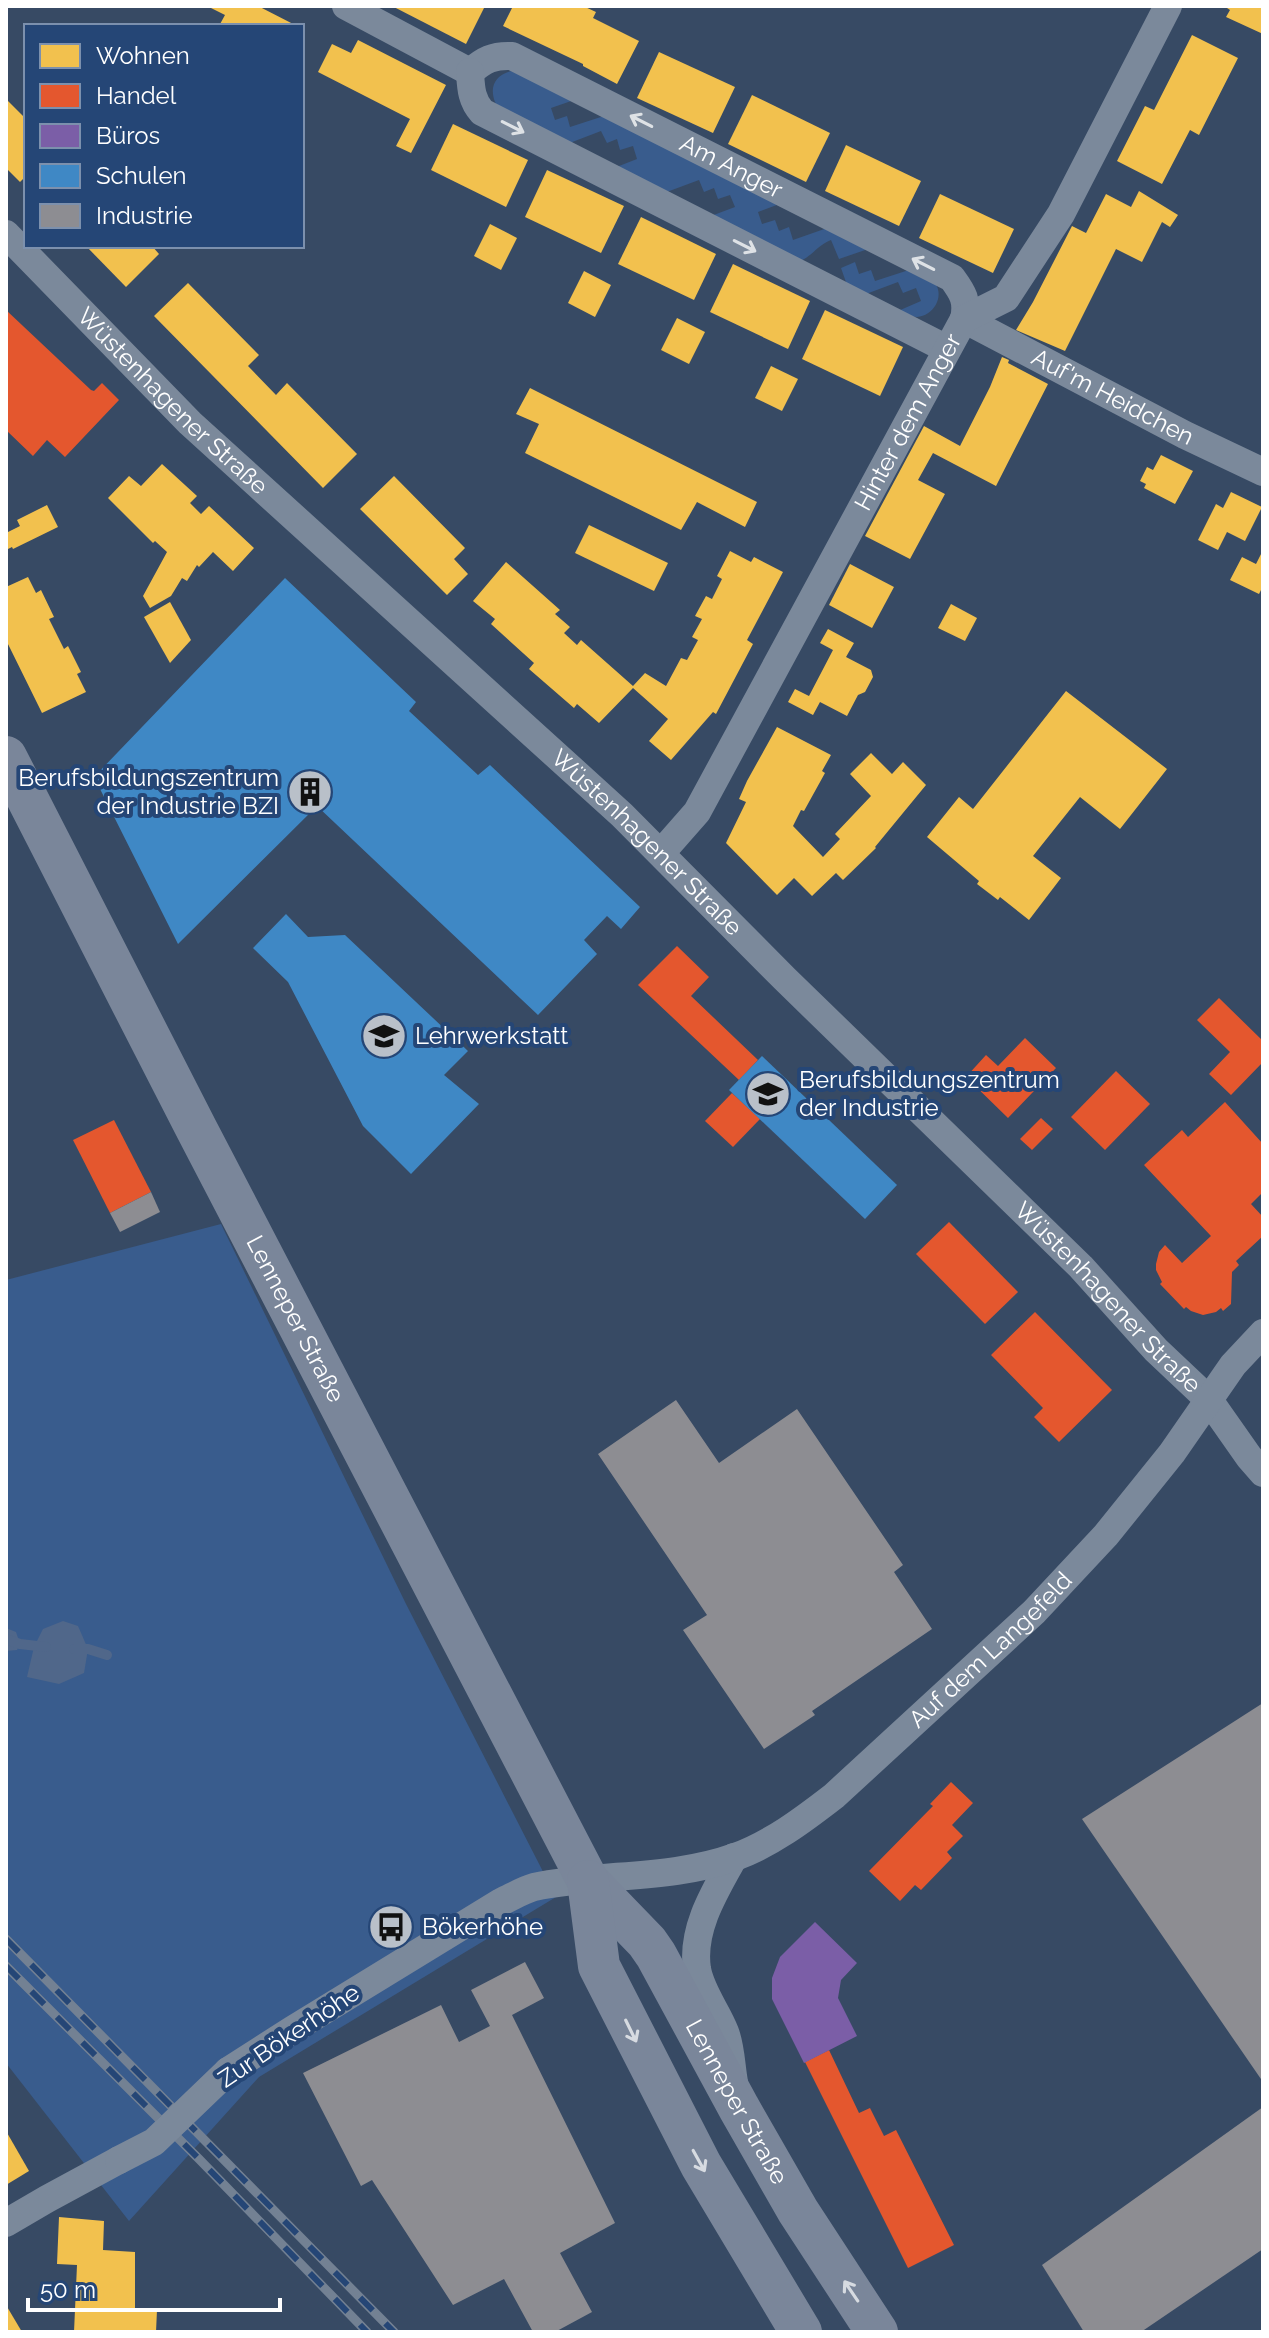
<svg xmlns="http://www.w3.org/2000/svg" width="1269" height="2338" font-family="Raleway,sans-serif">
  <rect width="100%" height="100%" fill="#374a64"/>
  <g fill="#395c8d">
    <path d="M511,71l66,28 -26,9 4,12 12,-4 3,11 37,-12 175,88 -24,9 4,12 13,-4 4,11 10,-4 4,13 37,-13 41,21 -32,11 -8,-19c-15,6 -17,15 -31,21l-89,-45 24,-9 -5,-12 -12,4 -4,-11 -10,4 -5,-12 -35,13 -50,-25 23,-9 -4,-13 -13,4 -3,-11 -10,4 -6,-12 -34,13c-19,-10 -49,-21 -65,-33 -7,-5 -10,-15 -9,-23 2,-10 9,-14 18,-17z"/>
    <path d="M855,262l4,12 12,-4 4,11 37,-12c7,4 18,8 23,14 10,14 -2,33 -18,34 -7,0 -13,-3 -19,-6l23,-10 -5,-13 -13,5 -5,-11 -32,12 -19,-9 -6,-17z"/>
    <path d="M221,1224l185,380 150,293 -297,180 -130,144 -123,-158v-783z"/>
  </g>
  <g fill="#50678a">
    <path d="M63,1621l15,5 10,23 -4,24 -25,11 -32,-7 7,-30 9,-18z"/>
    <path d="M6,1628l10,4 4,12 -3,6 -11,1z"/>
  </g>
  <g fill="#f2c14e">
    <path d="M207,6h51l39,20h-78l6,-11z"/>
    <path d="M392,6h93l-19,38z"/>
    <path d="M513,6h70l13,6 -3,6 46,23 -22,43 -34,-18v-2l-80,-38z"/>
    <path d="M1228,6h35v28l-37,-17 4,-7 -3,-2z"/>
    <path d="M1192,35l46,23 -39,77 -9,-5 -28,54 -45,-23 28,-55 9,4z"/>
    <path d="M358,40l88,45 -35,68 -15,-7 14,-27 -92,-47 14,-28 19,9z"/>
    <path d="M659,52l76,35 -22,46 -76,-35z"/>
    <path d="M752,95l78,38 -24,49 -78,-38z"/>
    <path d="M8,101l18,18v57l-6,6 -14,-14v-65z"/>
    <path d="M453,124l75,36 -22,47 -75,-37z"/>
    <path d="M846,145l75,36 -22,45 -74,-35z"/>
    <path d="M547,170l77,36 -23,47 -76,-36z"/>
    <path d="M1139,191l39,24 -8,12 -8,-5 -20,40 -26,-13 -51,102 -49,-21 17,-28 39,-76 14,7 20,-39 25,13z"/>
    <path d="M940,194l74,35 -21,44 -74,-35z"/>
    <path d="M641,217l75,37 -22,46 -76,-36z"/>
    <path d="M490,224l27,14 -16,32 -27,-14z"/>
    <path d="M86,246h66l7,8 -33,33z"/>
    <path d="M733,264l77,37 -22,48 -78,-37z"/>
    <path d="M584,271l27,14 -16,32 -27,-14z"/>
    <path d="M188,283l71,72 -11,11 28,29 11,-12 70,71 -34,34 -169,-172z"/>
    <path d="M825,310l78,37 -23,49 -78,-37z"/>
    <path d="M677,318l28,14 -16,32 -28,-14z"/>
    <path d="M1002,357l7,3 -1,3 40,21 -52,102 -63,-33 -15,27 27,14 -35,65 -45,-23 59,-110 36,20 30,-59z"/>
    <path d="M771,366l27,13 -16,32 -27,-13z"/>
    <path d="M530,388l227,114 -12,25 -48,-25 -16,28 -156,-77 14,-29 -23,-10z"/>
    <path d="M1161,455l32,16 -18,33 -31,-16 2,-4 -6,-3 7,-14 6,3z"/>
    <path d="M162,464l35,32 -7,7 11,11 8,-8 45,42 -21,23 -20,-19 -14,15 -2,-2 -10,16 -5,-3 -11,18 -21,12 -7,-12 24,-44 -12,-11 -2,2 -45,-45 21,-22 12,10z"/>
    <path d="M394,476l71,72 -11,11 14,15 -21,21 -87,-86z"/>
    <path d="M1231,492l31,15 -17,34 -18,-9 -9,18 -20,-10 18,-36 7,4z"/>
    <path d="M47,505l11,22 -45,22 -1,-2 -6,3v-17l14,-7 -3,-6z"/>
    <path d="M589,525l79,38 -14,28 -79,-38z"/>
    <path d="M1263,550v36l-4,8 -29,-14 12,-23 14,7z"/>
    <path d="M730,551l21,11 3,-5 29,15 -36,68 6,4 -37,70 -3,-2 -42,48 -22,-19 19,-22 -35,-31 -34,35 -22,-19 -3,4 -45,-39 5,-6 -43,-39 4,-5 -22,-18 33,-39 54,48 -5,4 15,13 -6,6 13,12 4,-5 52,46 12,-13 21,13 15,-28 6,2 11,-20 -6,-3 10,-18 -7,-3 11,-20 6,3 10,-20 -5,-3z"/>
    <path d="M850,564l44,23 -22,41 -43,-23z"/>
    <path d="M28,577l8,16 5,-3 13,27 -5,2 15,30 4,-3 13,26 -4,2 9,18 -44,21 -36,-73v-53z"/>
    <path d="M170,602l21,38 -21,23 -26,-46z"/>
    <path d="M951,604l26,14 -12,23 -27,-13z"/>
    <path d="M828,629l26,14 -8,14 25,13 2,7 -8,15 -7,3 -11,21 -27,-14 -7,13 -25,-13 7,-13 14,7 24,-46 -13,-7z"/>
    <path d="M1066,691l101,78 -47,60 -40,-32 -47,59 28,22 -32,42 -29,-23 -2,3 -21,-16 2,-3 -52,-44 32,-40 14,12z"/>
    <path d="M777,727l54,28 -9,16 3,2 -21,38 -3,-1 -8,16 30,31 17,-18 -5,-5 36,-38 -21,-22 21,-21 21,21 11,-12 23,23 -51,62 1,1 -33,32 -7,-7 -24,23 -18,-18 -17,17 -51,-52 20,-41 -7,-3 8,-18z"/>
    <path d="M6,2131l23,40 -23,14z"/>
    <path d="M59,2217l45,4 -1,29 32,2v57l22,1 -1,22h-82l3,-67 -20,-1z"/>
    <path d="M6,2305l16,27h-16z"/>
  </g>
  <g fill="#e4572e">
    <path d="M6,310l85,80 3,1 8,-8 17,17 -54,57 -18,-17 -14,16 -27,-26z"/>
    <path d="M677,946l32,31 -18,19 67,64 -19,20 -101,-95z"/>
    <path d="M1219,998l44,43v21l-32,33 -22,-21 21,-22 -33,-32z"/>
    <path d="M1025,1038l31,30 -48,50 -42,-41 20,-22 12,11z"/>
    <path d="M1116,1071l34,33 -45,46 -34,-33z"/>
    <path d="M732,1093l28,26 -27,28 -28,-26z"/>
    <path d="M1225,1102l38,42v48l-12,12 12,13v19l-27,25 3,4 -7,7 -1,32 -8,7 -2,-3 -5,4 -13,3 -12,-4 -5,-4 -2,2 -24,-25 2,-2 -6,-12v-6l3,-12 6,-7 17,18 29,-27 -67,-71 38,-35 6,7z"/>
    <path d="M1041,1118l12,11 -21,21 -12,-11z"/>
    <path d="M114,1120l37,72 -41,21 -37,-73z"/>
    <path d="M949,1222l69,70 -33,32 -69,-70z"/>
    <path d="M1035,1312l77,78 -53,52 -25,-25 9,-9 -52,-53z"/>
    <path d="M951,1782l22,21 -21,22 11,11 -16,16 5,6 -31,32 -6,-5 -15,16 -31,-30 64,-65 -3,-2z"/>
    <path d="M829,2050l30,63 11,-5 14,28 12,-6 58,115 -46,23 -103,-206z"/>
  </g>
  <path fill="#7b5ea7" d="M815,1922l42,41 -16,17 -3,18 19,38 -53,27 -32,-64v-21l8,-21z"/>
  <g fill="#3f88c5">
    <path d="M285,578l131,124 -7,9 69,64 12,-10 150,142 -19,22 -14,-13 -23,24 13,14 -59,61 -221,-209 -139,138 -84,-167z"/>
    <path d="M286,914l22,23 37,-2 123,116 -24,24 35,29 -68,70 -48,-48 -75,-144 -35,-34z"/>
    <path d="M762,1056l135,129 -32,34 -136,-129z"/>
  </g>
  <g fill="#8d8d92">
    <path d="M151,1192l9,20 -40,20 -10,-19z"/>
    <path d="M676,1400l43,63 78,-54 106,156 -9,7 38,57 -120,82 3,4 -51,34 -81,-119 24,-15 -109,-161z"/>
    <path d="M1263,1703v379l-181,-263z"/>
    <path d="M525,1962l19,36 -32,17 103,208 -55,30 32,59 -37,20h-22l-29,-53 -51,26 -81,-125 -11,6 -58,-113 138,-68 18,37 31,-16 -19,-36z"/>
    <path d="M1263,2107v142l-122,83h-57l-42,-67z"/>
  </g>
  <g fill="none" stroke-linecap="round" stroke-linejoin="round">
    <g stroke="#50678a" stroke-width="10">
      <path d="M6,1639l14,5 26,3"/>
      <path d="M74,1649h14l19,6"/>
    </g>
    <g stroke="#7b899b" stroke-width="28">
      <path d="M346,6l124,66"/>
      <path id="s1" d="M470,72c14,-12 23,-17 42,-16l440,222c11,15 16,23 12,41"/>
      <path d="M470,72c1,15 1,28 12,40l465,237"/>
      <path id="s2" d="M6,234l184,189 432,392 163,164 296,288 75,83 53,50 40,57 14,16"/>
      <path id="s3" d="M964,319l221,116 78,37"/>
      <path id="s4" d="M661,853l36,-41 267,-493 42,-21 55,-84 107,-208"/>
      <path d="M734,1857c-19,34 -43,72 -37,112 4,23 20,42 28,63 6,15 6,34 9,50"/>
      <path id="s5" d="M228,2071l64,-41 209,-128c11,-5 22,-12 33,-15 66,-14 137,-7 201,-30 36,-13 68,-37 99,-61l200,-184 72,-77 66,-82 61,-88 30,-32"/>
      <path d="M6,2223l41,-24 72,-39"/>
    </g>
    <g stroke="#7a869a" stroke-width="42">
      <path id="s6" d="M6,757l191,373 391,751 59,61 9,13 83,153 59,103 79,121"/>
      <path d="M588,1881l11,85 102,199 100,167"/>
    </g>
    <g stroke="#738193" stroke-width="9">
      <g id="rail">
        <path d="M6,1939l388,393"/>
        <path d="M6,1966l193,193 168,173"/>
      </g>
    </g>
    <use href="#rail" stroke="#254676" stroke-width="6" stroke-dasharray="18" stroke-linecap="butt"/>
    <path stroke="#7b899b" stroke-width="28" d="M119,2160l35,-18 74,-71"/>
  </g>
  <defs><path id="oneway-shaft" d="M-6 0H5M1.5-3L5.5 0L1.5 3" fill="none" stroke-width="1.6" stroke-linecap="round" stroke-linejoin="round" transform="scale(2)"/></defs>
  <g stroke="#dee2e6">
    <use href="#oneway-shaft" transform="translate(641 121) rotate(-153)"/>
    <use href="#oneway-shaft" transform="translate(513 127) rotate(27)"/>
    <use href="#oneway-shaft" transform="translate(745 246) rotate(27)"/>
    <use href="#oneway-shaft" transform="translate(923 264) rotate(-153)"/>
  </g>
  <g stroke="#d7dbe1">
    <use href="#oneway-shaft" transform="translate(631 2031) rotate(64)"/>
    <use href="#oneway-shaft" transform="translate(699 2161) rotate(61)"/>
    <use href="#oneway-shaft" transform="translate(851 2291) rotate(-124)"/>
  </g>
  <defs>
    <g id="building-disc" transform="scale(2.3)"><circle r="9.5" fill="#b9c0c9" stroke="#254676"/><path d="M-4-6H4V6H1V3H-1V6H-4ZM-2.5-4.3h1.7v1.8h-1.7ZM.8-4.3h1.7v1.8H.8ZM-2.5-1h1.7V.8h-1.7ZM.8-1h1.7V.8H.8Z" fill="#111"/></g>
    <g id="school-disc" transform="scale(2.3)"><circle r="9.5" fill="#b9c0c9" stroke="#254676"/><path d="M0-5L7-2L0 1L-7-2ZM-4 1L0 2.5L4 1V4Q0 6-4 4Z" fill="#111"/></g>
    <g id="bus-disc" transform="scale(2.3)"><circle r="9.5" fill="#b9c0c9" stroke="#254676"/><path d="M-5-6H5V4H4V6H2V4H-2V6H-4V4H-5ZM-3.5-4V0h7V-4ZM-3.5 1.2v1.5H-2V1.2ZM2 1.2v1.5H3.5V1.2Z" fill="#111"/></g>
  </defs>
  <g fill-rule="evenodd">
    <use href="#building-disc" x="310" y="792"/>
    <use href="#school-disc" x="384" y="1036"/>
    <use href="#school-disc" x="768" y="1094"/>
    <use href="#bus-disc" x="391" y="1927"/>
  </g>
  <g text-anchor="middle" stroke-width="8" stroke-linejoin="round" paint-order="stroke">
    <g font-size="24" fill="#fff" stroke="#254676">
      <text dy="8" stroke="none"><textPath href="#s1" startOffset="292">Am Anger</textPath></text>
      <text dy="8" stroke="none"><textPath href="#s3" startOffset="168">Auf'm Heidchen</textPath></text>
      <text dy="8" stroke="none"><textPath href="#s2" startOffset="236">Wüstenhagener Straße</textPath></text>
      <text dy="8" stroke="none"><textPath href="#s4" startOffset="498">Hinter dem Anger</textPath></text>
      <text dy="8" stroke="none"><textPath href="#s2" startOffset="884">Wüstenhagener Straße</textPath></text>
      <text dy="8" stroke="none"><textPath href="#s2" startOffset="1532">Wüstenhagener Straße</textPath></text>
      <text dy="8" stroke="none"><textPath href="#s6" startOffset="632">Lenneper Straße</textPath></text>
      <text dy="8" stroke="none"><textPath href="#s5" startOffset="892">Auf dem Langefeld</textPath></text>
      <text transform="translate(289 2036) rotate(-34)" y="8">Zur Bökerhöhe</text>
      <text dy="8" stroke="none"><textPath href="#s6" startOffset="1534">Lenneper Straße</textPath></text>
    </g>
    <g font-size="24" fill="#fff" stroke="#254676" text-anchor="start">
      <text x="279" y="786" text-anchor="end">Berufsbildungszentrum<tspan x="279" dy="28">der Industrie BZI</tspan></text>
      <text x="415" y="1044">Lehrwerkstatt</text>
      <text x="799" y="1088">Berufsbildungszentrum<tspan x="799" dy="28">der Industrie</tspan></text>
      <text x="422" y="1935">Bökerhöhe</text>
    </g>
  </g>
  <rect width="1269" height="2338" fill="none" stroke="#ffffff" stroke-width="16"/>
  <rect x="24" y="24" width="280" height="224" fill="#254676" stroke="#7c90ad" stroke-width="2"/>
  <rect x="40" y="44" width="40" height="24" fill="#f2c14e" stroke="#7c90ad" stroke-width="2"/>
  <text x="96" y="64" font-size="24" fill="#ffffff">Wohnen</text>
  <rect x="40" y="84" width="40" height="24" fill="#e4572e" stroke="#7c90ad" stroke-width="2"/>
  <text x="96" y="104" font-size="24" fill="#ffffff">Handel</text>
  <rect x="40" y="124" width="40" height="24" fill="#7b5ea7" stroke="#7c90ad" stroke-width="2"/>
  <text x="96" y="144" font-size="24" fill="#ffffff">Büros</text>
  <rect x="40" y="164" width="40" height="24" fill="#3f88c5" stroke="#7c90ad" stroke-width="2"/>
  <text x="96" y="184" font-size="24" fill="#ffffff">Schulen</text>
  <rect x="40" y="204" width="40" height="24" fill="#8d8d92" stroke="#7c90ad" stroke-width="2"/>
  <text x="96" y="224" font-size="24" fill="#ffffff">Industrie</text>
  <path d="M28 2298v12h252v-12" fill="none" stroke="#ffffff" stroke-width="4"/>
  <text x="40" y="2298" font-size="24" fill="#ffffff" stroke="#254676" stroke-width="6" paint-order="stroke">50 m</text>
</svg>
